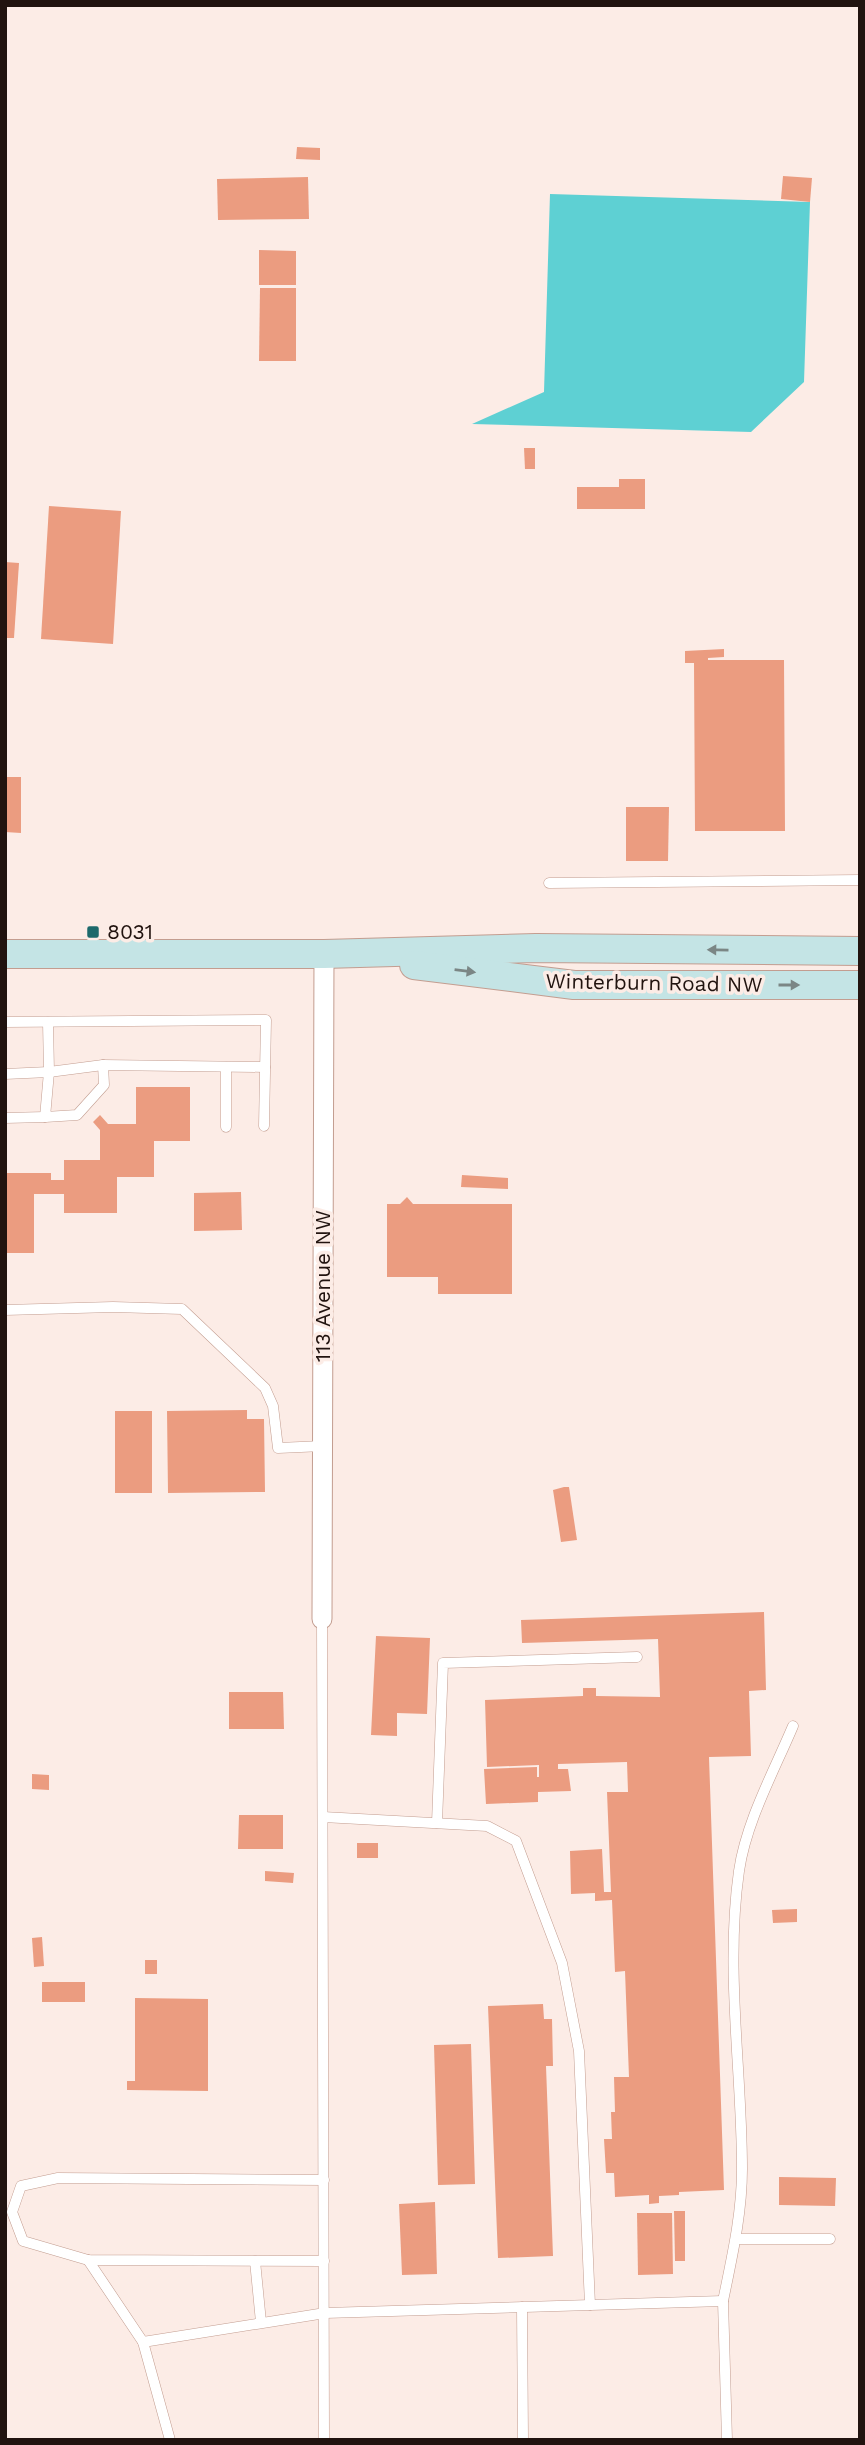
<svg xmlns="http://www.w3.org/2000/svg" width="865" height="2445" font-family="'Work Sans',sans-serif">
  <rect width="100%" height="100%" fill="#fcece6"/>
  <path fill="#5ed0d3" d="M550,194l260,8 -6,180 -53,50 -279,-8 72,-32z"/>
  <g fill="#eb9c80">
    <path d="M297,147l23,1v12l-24,-1z"/>
    <path d="M783,176l29,2 -2,24 -29,-3z"/>
    <path d="M308,177l1,42 -91,1 -1,-41z"/>
    <path d="M259,250l37,1v34h-37z"/>
    <path d="M260,288h36v73h-37z"/>
    <path d="M524,448h11v21h-10z"/>
    <path d="M619,479h26v30h-68v-22h42z"/>
    <path d="M49,506l72,5 -8,133 -72,-5z"/>
    <path d="M5,562l14,1 -5,75h-9z"/>
    <path d="M724,649v8l-16,1v2h76l1,171h-90l-1,-168h-9v-12z"/>
    <path d="M5,777h16v56l-16,-1z"/>
    <path d="M626,807h43l-1,54h-42z"/>
    <path d="M136,1087h54v54h-36v36h-37v36h-53v-19h-30v59h-29v-80h46v7h13v-20h36v-30l-7,-8 7,-7 8,9h28z"/>
    <path d="M462,1175l46,3v11l-47,-2z"/>
    <path d="M241,1192l1,38 -48,1v-38z"/>
    <path d="M407,1197l6,7h99v90h-74v-17h-51v-73h13z"/>
    <path d="M247,1410v9h17l1,73 -97,1 -1,-82z"/>
    <rect x="115" y="1411" width="37" height="82"/>
    <path d="M564,1487h5l8,53 -16,2 -8,-52z"/>
    <path d="M764,1612l2,78 -17,1 2,65 -42,1 15,433 -45,2v3l-20,1v7l-10,1v-9l-34,2 -1,-24h-8l-2,-34h8l-1,-27h4l-1,-35h15l-4,-106 -10,1 -3,-72 -17,1v-8l-24,1 -1,-43 32,-2 2,43h7l-4,-100h21l-1,-30 -69,2v5h10l3,22 -33,1v10l-52,2 -2,-35 53,-2v10h2v-12l-52,2 -2,-67 98,-4v-8h13v8l64,1 -2,-58 -136,4 -1,-23z"/>
    <path d="M376,1636l54,2 -3,76 -30,-1v23l-26,-1z"/>
    <path d="M229,1692h54l1,37h-55z"/>
    <path d="M32,1774l17,1v15l-17,-1z"/>
    <path d="M239,1815h44v34h-45z"/>
    <rect x="357" y="1843" width="21" height="15"/>
    <path d="M265,1871l29,2 -1,10 -28,-2z"/>
    <path d="M797,1909v13l-24,1 -1,-13z"/>
    <path d="M42,1937l2,29 -10,1 -2,-29z"/>
    <rect x="145" y="1960" width="12" height="14"/>
    <rect x="42" y="1982" width="43" height="20"/>
    <path d="M135,1998l73,1v92l-81,-1v-9h8z"/>
    <path d="M543,2004l1,15h8l1,47h-7l7,190 -55,2 -10,-252z"/>
    <path d="M471,2044l4,140 -37,1 -4,-140z"/>
    <path d="M779,2177l57,1 -1,28 -56,-1z"/>
    <path d="M435,2202l2,72 -35,1 -3,-71z"/>
    <path d="M674,2211h11v50h-10z"/>
    <path d="M637,2213h35l1,61 -35,1z"/>
  </g>
  <g fill="none" stroke-linecap="round" stroke-linejoin="round">
    <g stroke="#c39d90" stroke-width="11">
      <g id="service">
        <path d="M549,883l311,-3"/>
        <path d="M5,1022l261,-2 -2,106"/>
        <path d="M48,1022l1,50 -4,45 32,-2 27,-30 -1,-20"/>
        <path d="M226,1067v60"/>
        <path d="M5,1074l44,-2 54,-7 162,2"/>
        <path d="M5,1118l40,-1"/>
        <path d="M5,1310l108,-3 69,2 83,79 8,18 5,42 45,-2"/>
        <path d="M322,1619l2,821"/>
        <path d="M323,1817l164,9 29,15 46,122 17,88 11,254"/>
        <path d="M437,1823l6,-160 194,-6"/>
        <path d="M324,2180l-266,-2 -37,8 -9,26 11,29 65,19 236,1"/>
        <path d="M737,2239h93"/>
        <path d="M88,2260l55,82"/>
        <path d="M255,2261l6,61"/>
        <path d="M723,2301c9,-44 19,-87 19,-132 0,-99 -17,-199 -3,-298 7,-49 35,-100 54,-145"/>
        <path d="M522,2307l1,133"/>
        <path d="M170,2440l-27,-98 182,-29 398,-12 4,139"/>
      </g>
    </g>
    <g stroke="#c39d90" stroke-width="21">
      <path id="minor" d="M322,1619l2,-665"/>
    </g>
    <g stroke="#c39d90" stroke-width="30">
      <g id="secondary">
        <path d="M5,954h319l212,-6 324,3"/>
        <path d="M414,965l160,20h286"/>
      </g>
    </g>
    <use href="#service" stroke="#fff" stroke-width="10"/>
    <use href="#minor" stroke="#fff" stroke-width="19"/>
    <use href="#secondary" stroke="#c4e4e5" stroke-width="28"/>
  </g>
  <defs><path id="oneway-solid" d="M-6-.8H1V-3.2L6.5 0L1 3.2V.8H-6Z" transform="scale(1.75)"/></defs>
  <g fill="#7b8685">
    <use href="#oneway-solid" transform="translate(718 950) rotate(-179)"/>
    <use href="#oneway-solid" transform="translate(465 971) rotate(7)"/>
    <use href="#oneway-solid" transform="translate(789 985)"/>
  </g>
  <rect fill="#1c696b" stroke="#fcece6" stroke-width="2.5" x="86" y="925" width="14" height="14" rx="3.5"/>
  <g text-anchor="middle" stroke-width="7" stroke-linejoin="round" paint-order="stroke">
    <g font-size="21" fill="#21130f" stroke="#fcece6" text-anchor="start">
      <text x="107" y="939">8031</text>
    </g>
    <g font-size="21" fill="#21130f" stroke="#fcece6">
      <text transform="translate(654 983) rotate(1)" y="7">Winterburn Road NW</text>
      <text transform="translate(323 1286) rotate(-90)" y="7">113 Avenue NW</text>
    </g>
  </g>
  <rect width="865" height="2445" fill="none" stroke="#21130f" stroke-width="14"/>
</svg>
